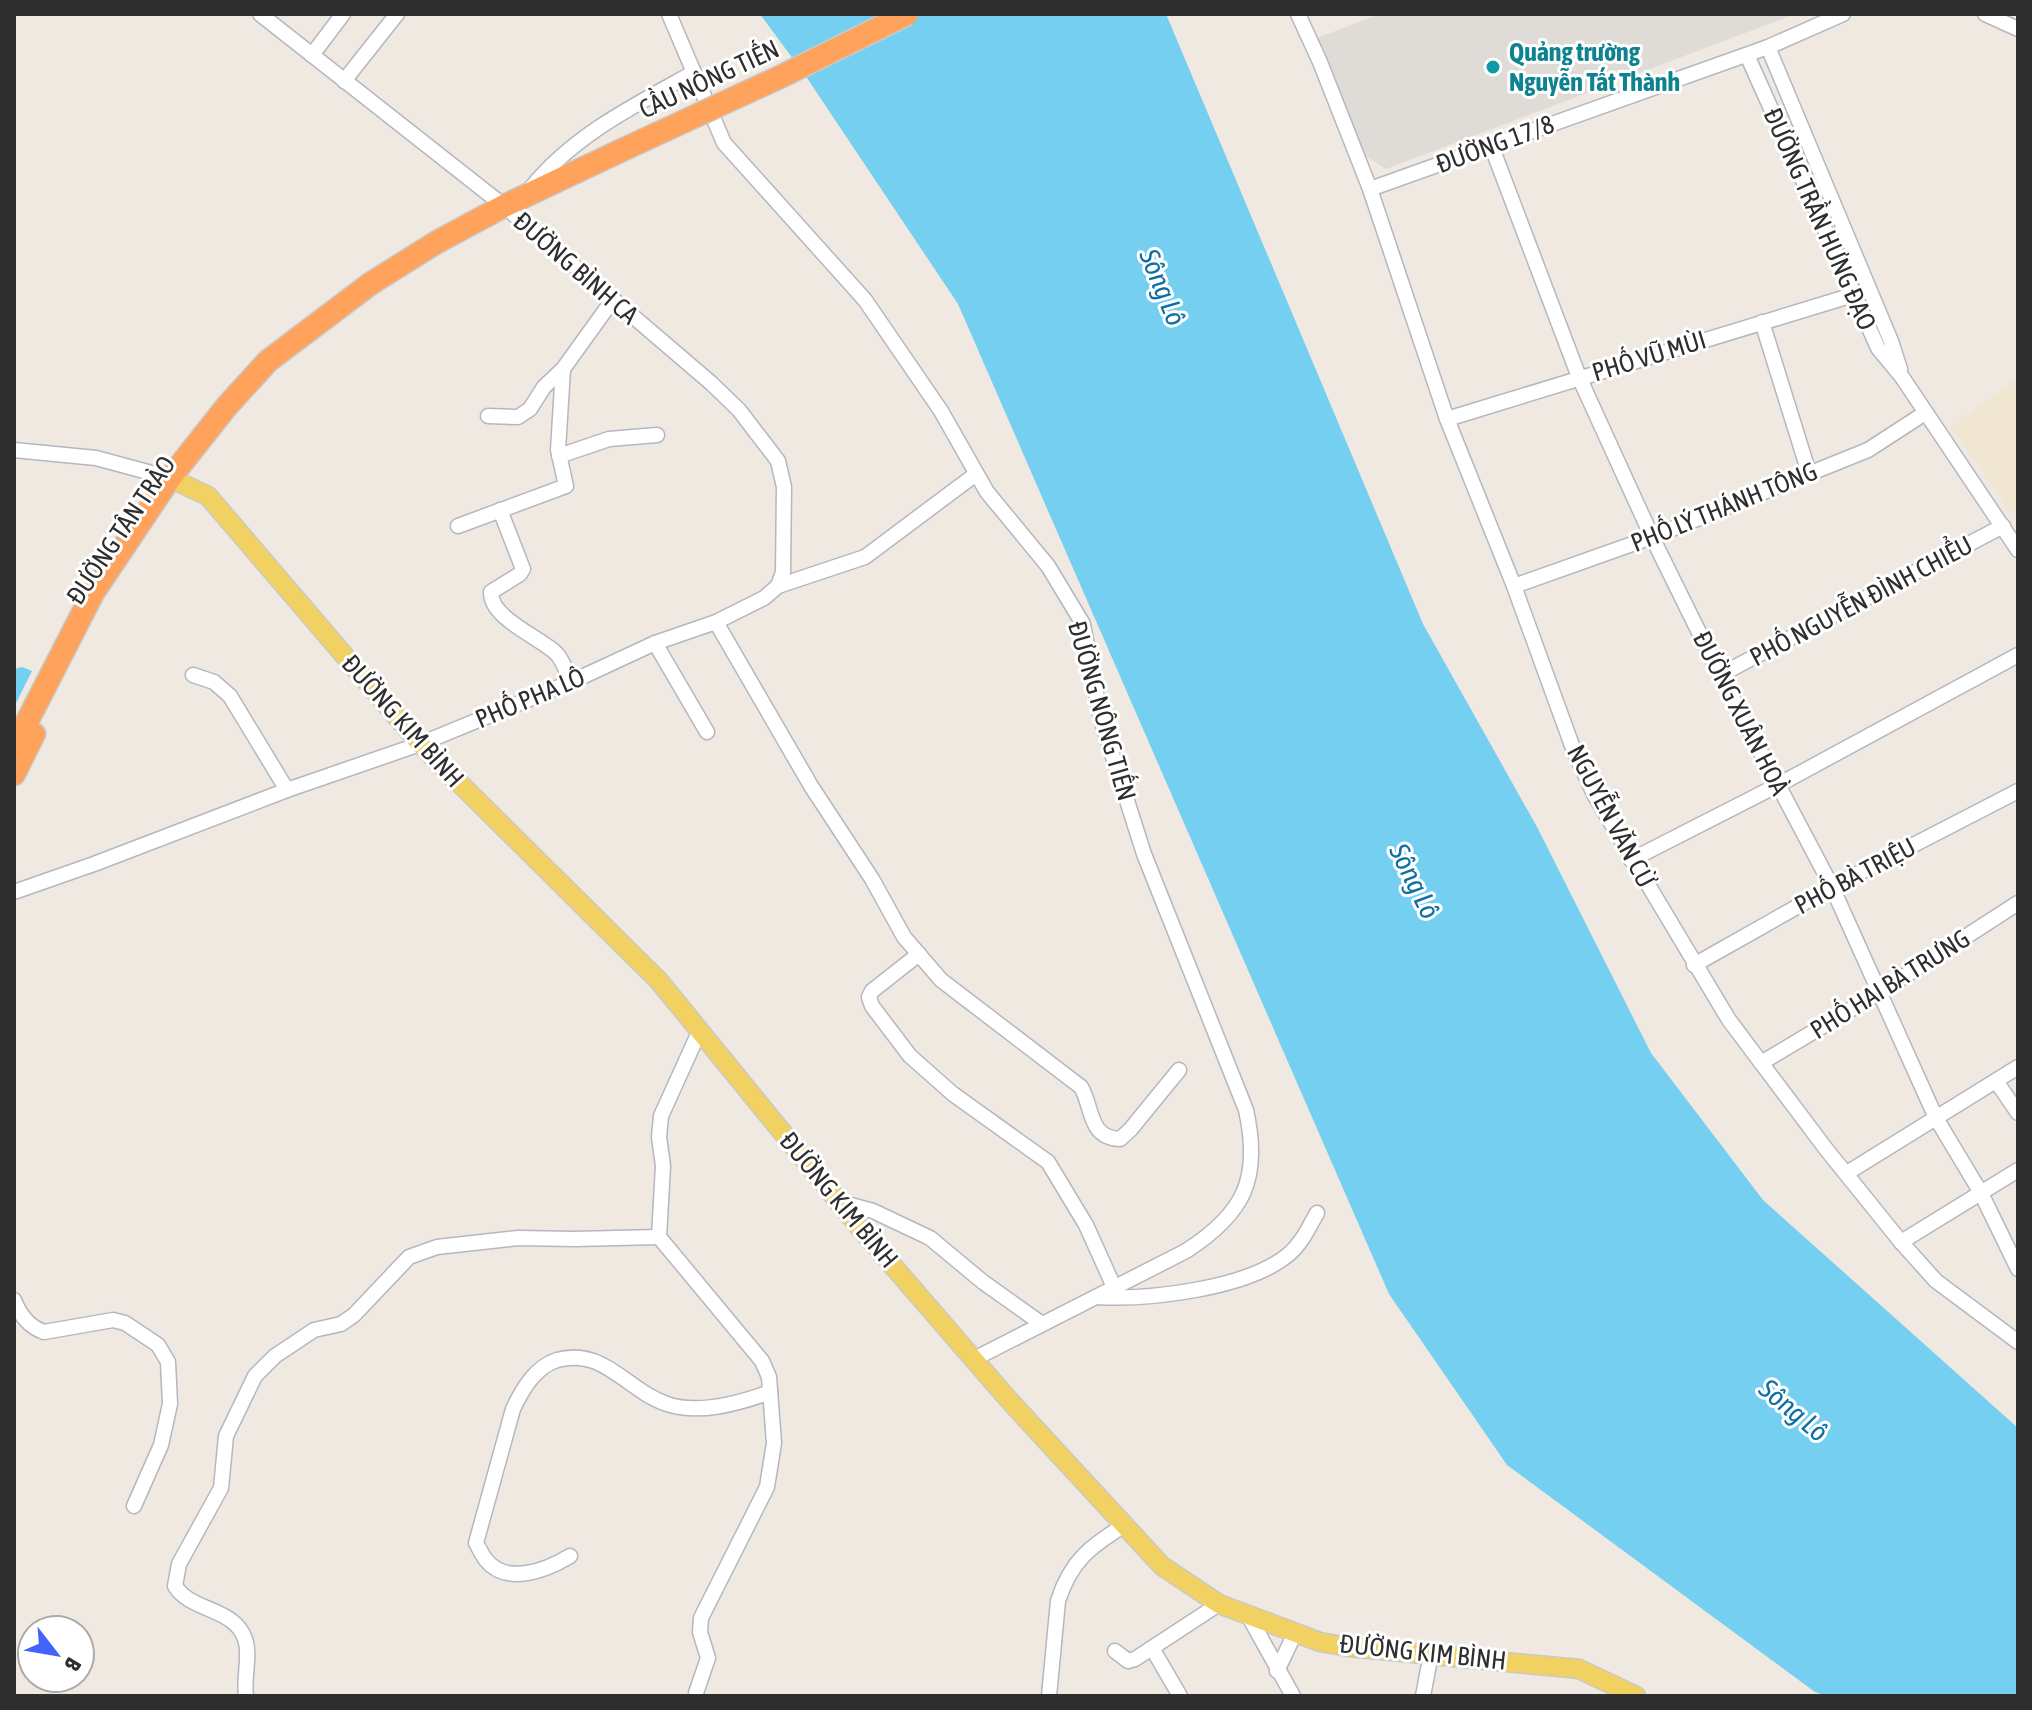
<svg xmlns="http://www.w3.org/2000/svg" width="2032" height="1710" font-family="'Asap Condensed',sans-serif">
  <rect width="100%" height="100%" fill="#efe9e1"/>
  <path fill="#f0e6d1" d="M2018,378v130l-7,4 -60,-85z"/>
  <path fill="#dfdcd8" d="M1380,14h415l-409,155 -27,-18 -42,-113z"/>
  <g fill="#75cff0">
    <path d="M760,14h406l257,610 114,203 114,226 112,147 255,228v268h-191l-12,-4 -308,-227 -118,-171 -431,-990 -151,-226z"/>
    <path d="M22,667l10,4 -18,36v-38z"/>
  </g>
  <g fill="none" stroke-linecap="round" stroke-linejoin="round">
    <g stroke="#b4b7c1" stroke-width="17">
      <g id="minor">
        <path d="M260,14l244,192 207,177 28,27 39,51 6,26 -1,85 -5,14"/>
        <path d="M669,14l55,129 141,157 76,111 46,81 61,74 35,58 18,95 43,135 102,256c15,68 -1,103 -60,141l-212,108"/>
        <path d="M1298,14l22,48 50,127 77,230 67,167 60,165 21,45 134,224 97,129 75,93 35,39 82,61"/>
        <path d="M1985,14l33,15"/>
        <path d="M1768,47l123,294 9,28"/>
        <path d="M312,55l31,-41"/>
        <path d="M1747,55l131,293 24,29 116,173"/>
        <path d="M344,81l53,-67"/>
        <path d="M1491,145l88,232 73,160 68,138 112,212 104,231 45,75 37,76"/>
        <path d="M531,188c43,-53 104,-83 162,-115"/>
        <path d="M1370,189l398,-142 75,-33"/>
        <path d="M1762,322l47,151"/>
        <path d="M488,416l30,1 12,-8 14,-22 19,-18 49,-68"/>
        <path d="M1447,419l406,-124"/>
        <path d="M14,450l82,8 74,20"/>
        <path d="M559,456l50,-17 48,-4"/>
        <path d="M500,510l23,59 -3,5 -29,18c-1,26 48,45 65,61 7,7 11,20 15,29"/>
        <path d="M458,526l108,-40 -8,-36 5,-81"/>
        <path d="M1514,586l138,-49 216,-87 57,-37"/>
        <path d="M716,622l95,164 61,93 32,58 37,43 140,107c12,20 7,51 39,52l10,-9 49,-60"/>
        <path d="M655,643l52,89"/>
        <path d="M193,675l21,7 16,14 57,94"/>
        <path d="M1720,675l283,-149"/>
        <path d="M1631,860l147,-75 240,-130"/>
        <path d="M14,892l80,-28 193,-74 133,-46 151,-62 84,-39 61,-21 48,-24 14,-12 87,-29 111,-83"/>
        <path d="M919,954l-47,37 -3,6 3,9 38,50 43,38 95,68 38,63 28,62"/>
        <path d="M1694,965l138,-78 186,-96"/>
        <path d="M1761,1063l119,-71 138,-89"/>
        <path d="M1996,1081l22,32"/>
        <path d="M1847,1173l171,-106"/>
        <path d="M840,1202l33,9 57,27 53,44 59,42"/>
        <path d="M1901,1242l117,-72"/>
        <path d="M1096,1297c52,3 152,-8 193,-43 13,-11 20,-27 28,-41"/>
        <path d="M14,1300c6,15 15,27 30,32l69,-12 12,3 33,22 10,17 2,42 -9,41 -27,61"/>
        <path d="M570,1556c-23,14 -63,30 -84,4 -4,-5 -7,-12 -10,-17l37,-134c9,-19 22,-42 44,-49 47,-13 69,30 110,44 32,11 73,-1 103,-12"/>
        <path d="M1248,1615l45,81"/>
        <path d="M1152,1648l28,48"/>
        <path d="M1115,1651l13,10 7,-2 84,-55"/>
        <path d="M1277,1671l18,-38"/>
        <path d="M696,1693l12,-35 -8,-26 1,-14 66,-131 7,-44 -5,-66 -7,-16 -103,-124 4,-71 -4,-29 2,-21 39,-86"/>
        <path d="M246,1696c-3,-19 5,-40 -1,-57 -11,-32 -54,-27 -70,-53l4,-22 42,-76 5,-52 29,-60 20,-20 39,-26 27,-6 13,-9 55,-58 28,-10 81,-9 56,1 85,-2"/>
        <path d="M1049,1696l9,-95c13,-41 33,-55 68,-77"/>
        <path d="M1423,1696l8,-42"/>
      </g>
    </g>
    <g stroke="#c9c9c9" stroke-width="21">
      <path id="major" d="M170,478l38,18 212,248 239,237 202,248 147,170 154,167 57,38 101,38 29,5 230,22 57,27"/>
    </g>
    <g stroke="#c9c9c9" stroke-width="25">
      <g id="highway">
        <path d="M14,747l79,-154 77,-115 57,-72 41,-45 102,-77 67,-42 67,-36 116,-55"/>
        <path d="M14,774l20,-40"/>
      </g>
    </g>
    <use href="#minor" stroke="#fff" stroke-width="14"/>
    <use href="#major" stroke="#f2d163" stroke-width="18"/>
    <use href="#highway" stroke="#ffa35c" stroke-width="22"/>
    <g stroke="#c9c9c9" stroke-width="25" stroke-linecap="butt">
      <path id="highway-bridge" d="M620,151l162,-75 125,-62"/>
    </g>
    <use href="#highway-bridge" stroke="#ffa35c" stroke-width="22"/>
  </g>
  <circle fill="#0f9aa8" stroke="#fff" stroke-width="3" cx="1493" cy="67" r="8"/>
  <g text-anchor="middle" stroke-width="6" stroke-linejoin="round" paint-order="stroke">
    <g font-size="26" font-weight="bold" fill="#0d838f" stroke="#fff" text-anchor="start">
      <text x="1509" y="61">Quảng trường<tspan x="1509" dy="30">Nguyễn Tất Thành</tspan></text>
    </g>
    <g font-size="26" fill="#2e2e2e" stroke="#fff">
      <text transform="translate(709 79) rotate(-25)" y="9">CẦU NÔNG TIẾN</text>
      <text transform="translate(1495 144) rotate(-20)" y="9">ĐƯỜNG 17/8</text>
      <text transform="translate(1820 219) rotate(66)" y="9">ĐƯỜNG TRẦN HƯNG ĐẠO</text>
      <text transform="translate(576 268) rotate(41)" y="9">ĐƯỜNG BÌNH CA</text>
      <text transform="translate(1649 356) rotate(-17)" y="9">PHỐ VŨ MÙI</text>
      <text transform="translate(1724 507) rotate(-22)" y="9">PHỐ LÝ THÁNH TÔNG</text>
      <text transform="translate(121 530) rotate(-56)" y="9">ĐƯỜNG TÂN TRÀO</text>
      <text transform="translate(1861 601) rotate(-28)" y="9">PHỐ NGUYỄN ĐÌNH CHIỂU</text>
      <text transform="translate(530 698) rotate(-23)" y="9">PHỐ PHA LÔ</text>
      <text transform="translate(1102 711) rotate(74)" y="9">ĐƯỜNG NÔNG TIẾN</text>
      <text transform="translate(1741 713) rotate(63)" y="9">ĐƯỜNG XUÂN HOÀ</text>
      <text transform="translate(403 721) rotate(48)" y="9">ĐƯỜNG KIM BÌNH</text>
      <text transform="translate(1611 816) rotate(62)" y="9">NGUYỄN VĂN CỪ</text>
      <text transform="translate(1855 876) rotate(-28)" y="9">PHỐ BÀ TRIỆU</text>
      <text transform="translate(1890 984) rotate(-32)" y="9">PHỐ HAI BÀ TRƯNG</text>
      <text transform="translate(839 1200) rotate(50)" y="9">ĐƯỜNG KIM BÌNH</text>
      <text transform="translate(1423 1652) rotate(6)" y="9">ĐƯỜNG KIM BÌNH</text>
    </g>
    <g font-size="28" font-style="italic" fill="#0d6fa3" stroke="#fff">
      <text transform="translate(1163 287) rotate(68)" y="10">Sông Lô</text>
      <text transform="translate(1415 881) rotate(64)" y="10">Sông Lô</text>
      <text transform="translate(1794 1410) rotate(40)" y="10">Sông Lô</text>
    </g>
  </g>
  <rect width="2032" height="1710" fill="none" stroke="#2e2e2e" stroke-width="32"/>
  <g transform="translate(56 1654) rotate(121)"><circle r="38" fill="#ffffff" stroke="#ababab" stroke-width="2"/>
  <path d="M0-6L14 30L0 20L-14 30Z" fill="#4264fb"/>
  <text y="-12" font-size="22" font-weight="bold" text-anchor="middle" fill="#2e2e2e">B</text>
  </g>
</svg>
